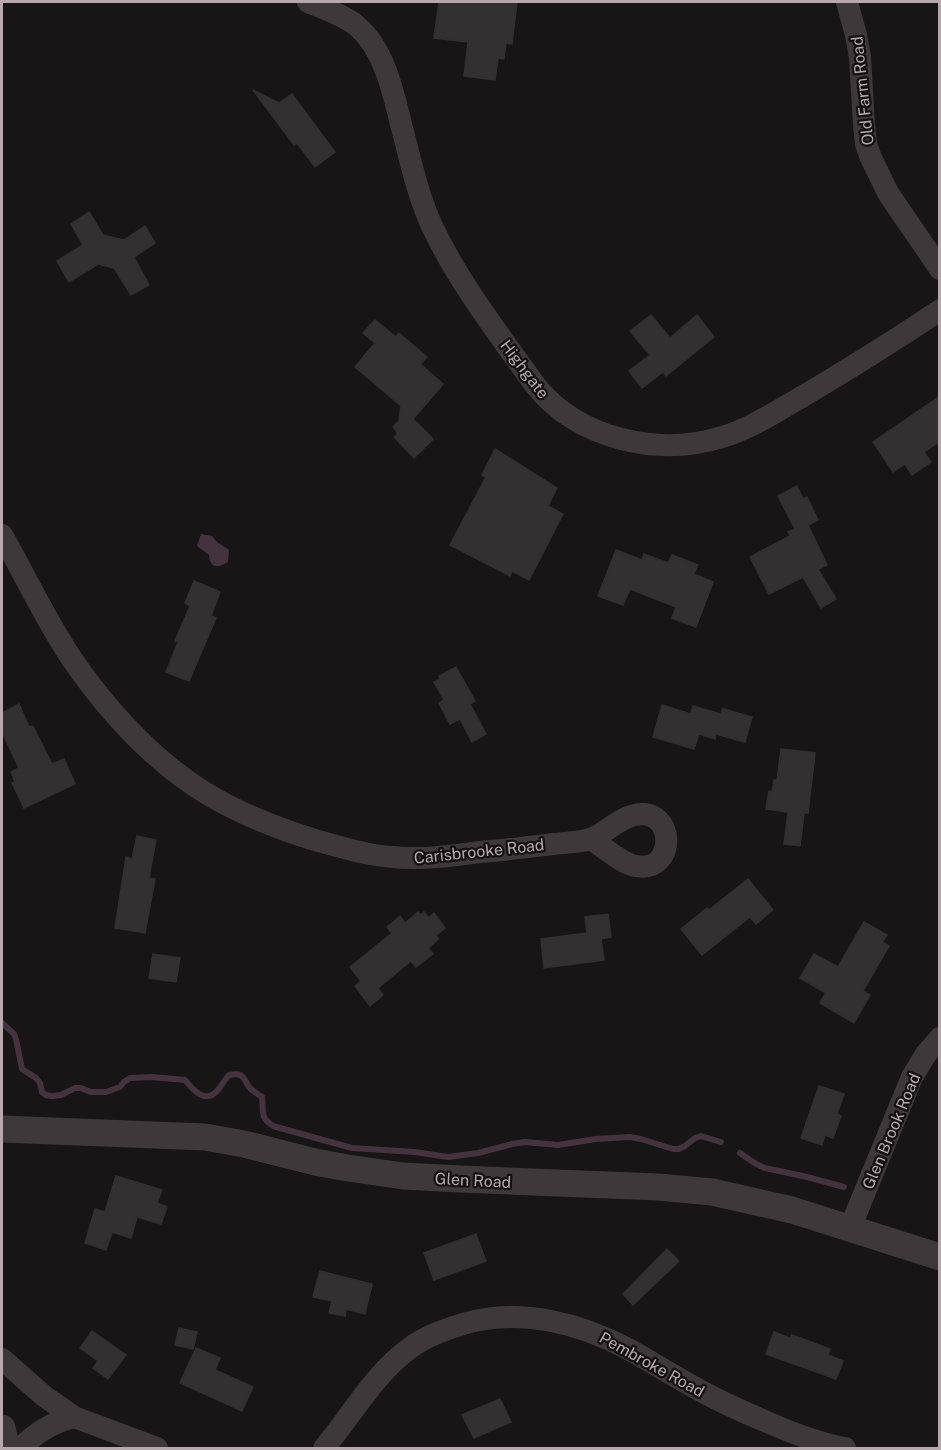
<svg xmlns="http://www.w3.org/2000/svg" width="941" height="1450" font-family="'Public Sans',sans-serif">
  <rect width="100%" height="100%" fill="#171516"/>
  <path fill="#44333e" d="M201,534l11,2 5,6 12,8 -1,12c-10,6 -18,7 -19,-7l-12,-9z"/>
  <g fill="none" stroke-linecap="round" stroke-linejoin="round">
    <g stroke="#44333e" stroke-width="6">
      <path d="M2,1023l12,11 2,5 6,30 14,9 4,5 2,9 4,3 6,1 9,-1 14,-7h6l10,4h15l14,-5 4,-5 6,-4 22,-1 33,3c8,10 20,24 32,11 5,-5 7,-11 12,-16 14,-3 14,2 20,12 3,4 9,7 13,10 2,14 -3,20 11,29l79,22 63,4 33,5 30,-4 34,-9 13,-2 33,3 38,-6 34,-2 11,2 32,10h6l6,-3 10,-8 6,-2 20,6"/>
      <path d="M740,1153l16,11 9,4 42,9 37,10"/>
    </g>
  </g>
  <g fill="#333031" stroke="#332f30" stroke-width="1.5">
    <path d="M439,2h78l-5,42 -6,-1 -2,16 -6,-1 -3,22 -31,-4 4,-34 -34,-4z"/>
    <path d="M253,90l26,13 13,-9 43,58 -20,15 -18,-24 -3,2z"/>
    <path d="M89,212l14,23 21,5 21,-14 10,17 -21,14 15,28 -18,10 -17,-27 -16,-4 -29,18 -12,-21 26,-16 -12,-21z"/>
    <path d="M651,315l19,23 27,-23 17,22 -48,39 -3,-4 -21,16 -13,-17 21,-16 -20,-24z"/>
    <path d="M375,320l21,17 3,-4 28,24 -7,7 23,20 -30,35 20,20 -19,19 -20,-21 3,-2v-3l-4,-5 6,-6 2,-15 -46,-39 20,-24 -12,-10z"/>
    <path d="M939,397v45l-15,10 7,10 -19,13 -7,-11 -12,8 -20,-30z"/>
    <path d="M495,449l62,39 -9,18 15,8 -34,66 -17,-9 -2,5 -60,-31 36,-68 -4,-2z"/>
    <path d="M797,486l6,13 4,-2 11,23 -10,5 19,40 -9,4 18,30 -15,9 -18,-31 -34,17 -19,-37 40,-21 -2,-4 7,-3 -17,-33z"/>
    <path d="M616,550l26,10 2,-6 24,9 4,-8 26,10 -4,9 19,8 -17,45 -24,-9 4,-11 -46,-18 -7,16 -25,-9z"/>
    <path d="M194,581l26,11 -9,24 5,2 -27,63 -23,-9 12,-30 -3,-1 15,-35 -5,-3z"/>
    <path d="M456,667l19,34 -5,3 16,30 -14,8 -12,-23 -10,5 -11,-21 5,-3 -10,-18 6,-3 -1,-3z"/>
    <path d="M19,704l10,23 4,-1 19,38 12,-5 11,25 -51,24 -12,-25 3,-1 -4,-10 8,-4 -17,-36v-19z"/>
    <path d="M662,705l29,9 2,-8 28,8 2,-5 29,8 -7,25 -29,-8 -1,5 -16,-5 -5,15 -41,-12z"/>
    <path d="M781,749l34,4 -7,60h-4l-4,33 -16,-2 4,-32 -22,-3 3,-18 3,1 2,-12h3z"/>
    <path d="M137,836l19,4 -7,38 6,1 -10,54 -30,-5 11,-71 6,2z"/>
    <path d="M748,879l25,31 -17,14 -6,-7 -48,38 -21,-26 26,-21 2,2z"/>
    <path d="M418,912l2,3 4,-3 5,6 5,-5 11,15 -9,7 2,4 -10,9 5,6 -17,13 -5,-6 -33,27 5,7 -13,11 -15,-20 6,-5 -11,-14 42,-34 -5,-6 13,-11 5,7z"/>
    <path d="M608,914l3,23 -10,2 3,21 -60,8 -3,-29 46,-6 -2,-16z"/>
    <path d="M864,922l23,13 -5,7 7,4 -26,45 7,4 -16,28 -34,-20 6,-10 -26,-15 14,-24 24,13z"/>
    <path d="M153,954l27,4 -4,24 -27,-4z"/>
    <path d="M819,1086l25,8 -7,20 4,2 -8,22 -8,-3 -3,10 -21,-7z"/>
    <path d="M116,1176l46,14 -5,13 10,4 -6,17 -24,-7 -6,21 -19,-6 -6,18 -21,-7 10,-34 10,3z"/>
    <path d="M476,1234l10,27 -52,19 -10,-27z"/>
    <path d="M667,1249l12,12 -46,44 -10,-11z"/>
    <path d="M320,1271l52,13 -7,30 -19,-5 -1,7 -16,-3 3,-12 -19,-4z"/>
    <path d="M179,1328l18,4 -4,17 -18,-4z"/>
    <path d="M92,1331l34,24 -18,24 -15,-11 5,-7 -18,-13z"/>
    <path d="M774,1332l16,6 2,-3 38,14 -2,6 15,6 -7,18 -70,-25z"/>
    <path d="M196,1348l24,10 -5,12 38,17 -11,24 -62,-28z"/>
    <path d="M500,1399l11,23 -37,16 -12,-23z"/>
  </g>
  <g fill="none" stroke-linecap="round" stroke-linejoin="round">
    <g stroke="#3e383a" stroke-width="22">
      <path d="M308,2c17,7 35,13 49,24 27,23 36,65 44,98 9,34 16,69 30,100 27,58 67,109 104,161 43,54 123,72 187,52 28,-8 53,-25 78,-39 47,-28 94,-57 140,-88"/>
      <path d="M847,2l9,33 4,22 4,68 2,19 5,14 17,35 52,76"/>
      <path d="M2,535c24,42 46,90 74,130 34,48 77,95 128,127 34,21 72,36 111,48 25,7 51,15 77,17 29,3 59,-1 88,-5 25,-2 49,-5 74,-8 15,-2 33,-1 45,-9 11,-7 24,-18 36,-20 41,-9 42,59 1,51 -14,-2 -32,-19 -44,-26"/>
      <path d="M850,1228l62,-151 14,-23 14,-16"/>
      <path d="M2,1359l42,37 30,21 83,31"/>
      <path d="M21,1448c15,-16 32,-26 53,-31"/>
      <path d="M324,1448c28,-33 50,-74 86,-100 16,-12 34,-18 53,-24 56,-17 117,-1 167,26 25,14 50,30 75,43 20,11 41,20 62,29 25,11 50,21 78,26"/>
    </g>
    <g stroke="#3e383a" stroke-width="27">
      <path d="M2,1129l203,8 39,7 71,18 33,6 55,8 58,3 197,8 54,5 80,18 148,47"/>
      <path d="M2,1428l5,20"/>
    </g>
  </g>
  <g text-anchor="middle" stroke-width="4.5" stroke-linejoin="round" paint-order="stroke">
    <g font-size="16" fill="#b7a8ae" stroke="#121011">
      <text transform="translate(862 91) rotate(-96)" y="6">Old Farm Road</text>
      <text transform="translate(525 369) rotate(53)" y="6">Highgate</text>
      <text transform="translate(479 851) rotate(-6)" y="6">Carisbrooke Road</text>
      <text transform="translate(891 1131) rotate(-67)" y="6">Glen Brook Road</text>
      <text transform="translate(473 1180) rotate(3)" y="6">Glen Road</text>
      <text transform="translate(652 1364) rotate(29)" y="6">Pembroke Road</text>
    </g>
  </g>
  <rect width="941" height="1450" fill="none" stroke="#b7a8ae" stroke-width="6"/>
</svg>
